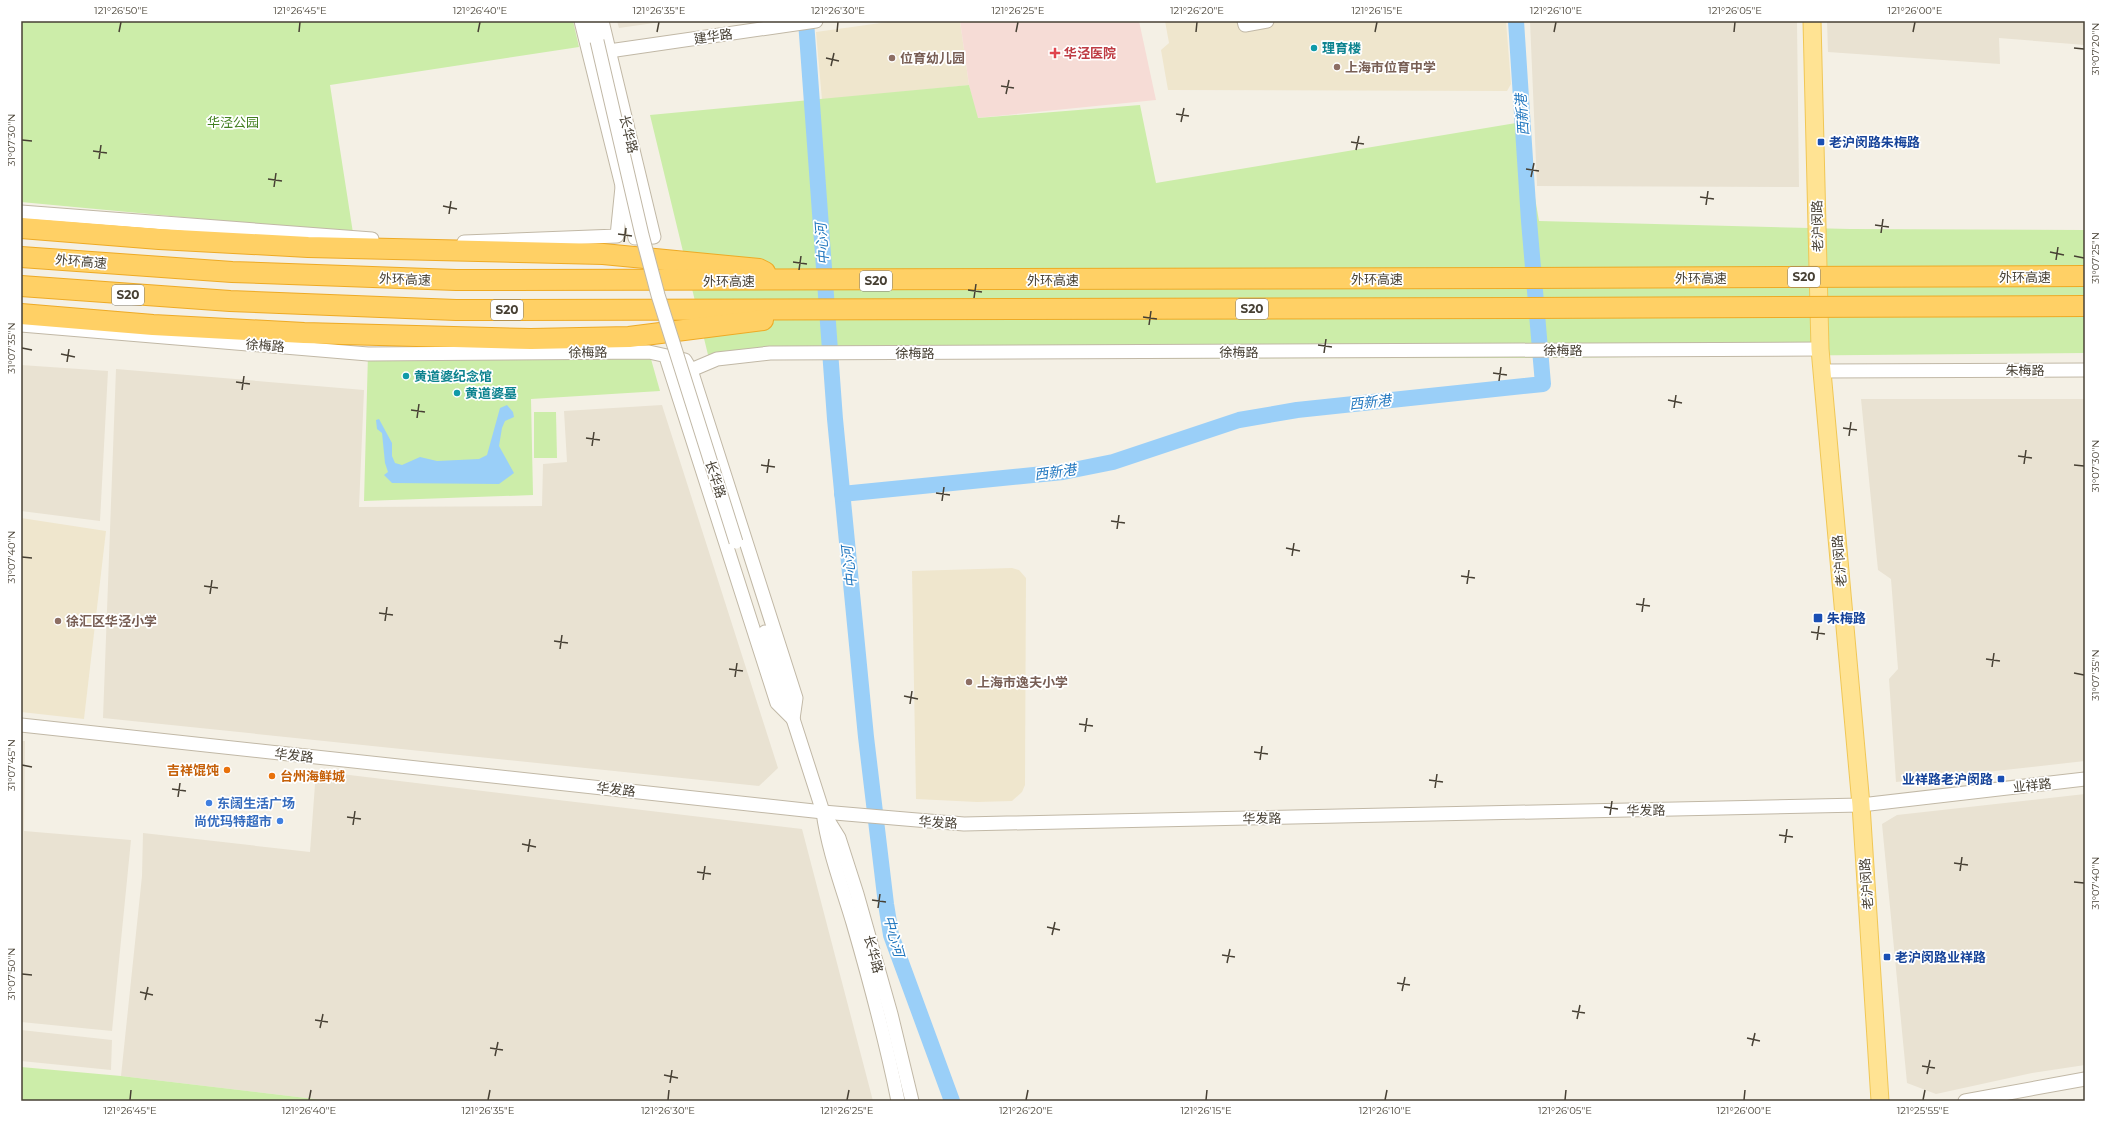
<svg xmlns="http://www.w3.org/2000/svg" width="2106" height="1122" font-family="Montserrat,'Noto Sans SC',sans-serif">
  <rect width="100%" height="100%" fill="#f4f0e5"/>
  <g fill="#e9e2d2">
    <path d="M617,21h51l-49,7z"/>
    <path d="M1530,21h267l2,166 -262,-1z"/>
    <path d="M1827,21h258v24l-86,-7 1,26 -172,-12z"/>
    <path d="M21,365l87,6 -8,150 -79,-10z"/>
    <path d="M116,369l248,21 -5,117 183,-1 1,-42 24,-2 -3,-51 98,-6 116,363 -19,18 -656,-68z"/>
    <path d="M1861,399h224v362l-189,21 -7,-103 9,-10 -7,-90 -13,-9z"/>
    <path d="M21,741h4l-1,90 107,9 -19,191 -91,-9z"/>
    <path d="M316,771l486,58 71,272h-542l-210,-25 21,-200 1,-43 167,19z"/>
    <path d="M2085,794v271l-53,8 -96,21 -29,-11 -25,-259 15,-9z"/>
    <path d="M21,1030l91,10 -1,30 -90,-9z"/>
  </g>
  <g fill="#efe6cd">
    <path d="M895,21h65l9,64 -147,15 -6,-68z"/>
    <path d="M1165,21h341l5,63 -4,7 -339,-1 -7,-40 8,-7z"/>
    <path d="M21,518l85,13 -22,188 -63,-7z"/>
    <path d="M1012,568l7,2 7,8 -1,207 -3,7 -10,9 -35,1 -61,-3 -4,-228z"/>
  </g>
  <path fill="#f6dcd6" d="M960,21h179l17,79 -179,18 -8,-33z"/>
  <g fill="#cceda9">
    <path d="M21,21h552l6,26 -249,38 23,148 -332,-31z"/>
    <path d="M969,85l9,33 162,-13 16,78 366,-61 17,99 311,8 235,1v123l-555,5 -821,1 -59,-244z"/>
    <path d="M649,352l11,39 -129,8 2,96 -169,6 4,-147z"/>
    <path d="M534,412h22l1,46h-23z"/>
    <path d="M21,1067l100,9 210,25h-310z"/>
  </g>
  <path fill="#9acff8" d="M507,405l6,7 1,5 -9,4 -3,7 -3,18 15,27 -15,11 -107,-1 -8,-8 4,-3 -3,-9 -3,-30 -5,-4 -1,-9 3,-1 13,24v13l3,7 7,2 18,-8 17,4 42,-2 8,-4 13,-47z"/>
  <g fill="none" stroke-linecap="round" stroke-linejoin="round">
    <g stroke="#9acff8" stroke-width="16">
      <path d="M806,21l29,398 31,318 20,167 5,31 61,166"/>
      <path d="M842,494l221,-22 50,-10 126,-42 58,-10 246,-26 -14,-163 -13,-200"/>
    </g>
    <g stroke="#c1b8a6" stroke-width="15">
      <g id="minor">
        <path d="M581,21l54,217 19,-1 -52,-216"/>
        <path d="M592,21l5,20"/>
        <path d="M1244,21l1,4 22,-4"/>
        <path d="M609,51l207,-30"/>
        <path d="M21,212l351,27"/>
        <path d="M464,242l153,-6 5,-49"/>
        <path d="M21,325l347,29 281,-2 36,8 6,10 105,328 -3,21 -16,-16 -111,-346"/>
        <path d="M691,370l26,-11 53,-6 1050,-4"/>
        <path d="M1821,371l264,-1"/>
        <path d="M765,632l58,180c5,38 19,74 30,111 17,59 33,118 45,178"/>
        <path d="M21,725l802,87 141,12 897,-19 224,-26"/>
        <path d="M826,817l13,21 18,56 34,120 21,87"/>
        <path d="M1965,1101l120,-22"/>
      </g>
    </g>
    <g stroke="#f0c756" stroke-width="19">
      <path id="major" d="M1812,21l8,328 41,456 19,296"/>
    </g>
    <g stroke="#eeaa25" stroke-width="22">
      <g id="highway">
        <path d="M21,228l138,11 149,8 295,7 156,15 6,3"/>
        <path d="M21,257l211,15 224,8 1067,-2"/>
        <path d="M21,286l209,15 226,9 1067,-2"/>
        <path d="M21,314l132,11 151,8 227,6 98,-2 134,-17"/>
      </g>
    </g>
    <use href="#minor" stroke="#fff" stroke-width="13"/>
    <use href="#major" stroke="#ffe393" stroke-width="17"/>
    <use href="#highway" stroke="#ffd065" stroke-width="20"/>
    <g stroke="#c1b8a6" stroke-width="15" stroke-linecap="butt">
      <path id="minor-bridge" d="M597,41l45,194 16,60 78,247"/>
    </g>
    <g stroke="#eeaa25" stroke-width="22" stroke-linecap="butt">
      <g id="highway-bridge">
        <path d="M1523,278l562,-2"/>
        <path d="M1523,308l562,-2"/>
      </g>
    </g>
    <use href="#minor-bridge" stroke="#fff" stroke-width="13"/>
    <use href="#highway-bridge" stroke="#ffd065" stroke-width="20"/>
  </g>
  <path fill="none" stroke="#474034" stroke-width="1.5" d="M119,32l2,-10M299,32l1,-10M478,32l2,-10M657,32l2,-10M837,32l1,-10M1016,32l2,-10M1196,32l1,-10M1375,32l2,-10M1554,32l2,-10M1734,32l1,-10M1913,32l2,-10M2074,48l10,1M826,58l13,3M831,66l3,-13M1001,86l13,2M1006,94l3,-14M1176,114l13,2M1181,122l3,-14M22,140l10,1M1351,142l13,2M1356,150l3,-14M93,151l14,2M99,159l2,-14M1526,169l13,2M1531,177l3,-14M268,179l14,2M274,187l2,-14M1700,197l14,2M1706,205l2,-14M443,206l14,3M449,214l2,-13M1875,225l14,2M1881,233l2,-14M618,234l14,2M624,242l2,-14M2050,252l14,3M2074,256l10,2M2056,260l2,-13M793,262l14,2M799,270l2,-14M968,290l14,2M974,298l2,-14M1143,317l14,2M1149,325l2,-14M1318,345l14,2M22,348l10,2M1324,353l2,-14M61,354l14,3M67,362l2,-13M1493,373l14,2M1499,381l2,-14M236,382l14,2M242,390l2,-14M1668,400l14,3M1674,408l2,-13M411,410l14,2M417,418l2,-14M1843,428l14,2M1849,436l2,-14M586,438l14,2M592,446l2,-14M2018,456l14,2M2024,464l2,-14M761,465l14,2M2074,465l10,1M767,473l2,-14M936,493l14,2M942,501l2,-14M1111,521l14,2M1117,529l2,-14M1286,548l14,3M1292,556l2,-13M22,557l10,1M1461,576l14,2M1467,584l2,-14M204,586l14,2M210,594l2,-14M1636,604l14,2M1642,612l2,-14M379,613l14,2M385,621l2,-14M1811,632l14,2M1817,640l2,-14M554,641l14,2M560,649l2,-14M1986,659l14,2M1992,667l2,-14M729,669l14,2M2074,673l10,2M735,677l2,-14M904,696l14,3M910,704l2,-13M1079,724l14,2M1085,732l2,-14M1254,752l14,2M1260,760l2,-14M22,765l10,2M1429,780l14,2M1435,788l2,-14M172,789l14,2M178,797l2,-14M1604,807l14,2M1610,815l2,-14M347,817l14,2M353,825l2,-14M1779,835l14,2M1785,843l2,-14M522,844l14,3M528,852l2,-13M1954,863l14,2M1960,871l2,-14M697,872l14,2M703,880l2,-14M2074,882l10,1M872,900l14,2M878,908l2,-14M1047,927l13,3M1052,935l3,-13M1222,955l13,2M1227,963l3,-14M22,974l10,1M1397,983l13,2M1402,991l3,-14M140,992l13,3M145,1000l3,-13M1572,1011l13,2M1577,1019l3,-14M315,1020l13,2M320,1028l3,-14M1747,1038l13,3M1752,1046l3,-13M490,1048l13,2M495,1056l3,-14M1922,1066l13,2M1927,1074l3,-14M664,1075l14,3M670,1083l2,-13M130,1100l1,-10M309,1100l2,-10M488,1100l2,-10M668,1100l1,-10M847,1100l2,-10M1026,1100l2,-10M1206,1100l1,-10M1385,1100l2,-10M1565,1100l1,-10M1744,1100l1,-10M1923,1100l2,-10"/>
  <g fill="#0f9aa8" stroke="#fff" stroke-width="1.5">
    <circle cx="1314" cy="48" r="4"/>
    <circle cx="406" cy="376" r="4"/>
    <circle cx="457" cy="393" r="4"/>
  </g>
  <path fill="#e0444e" stroke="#fff" stroke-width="1.5" d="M1053 47h4v4h4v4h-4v4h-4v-4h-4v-4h4z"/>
  <g fill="#8d6e63" stroke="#fff" stroke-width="1.5">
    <circle cx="892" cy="58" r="4"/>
    <circle cx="1337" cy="67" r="4"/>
    <circle cx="58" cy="621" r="4"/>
    <circle cx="969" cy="682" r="4"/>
  </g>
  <g fill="#1a4fb4" stroke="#fff" stroke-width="1.5">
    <rect x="1817" y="138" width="8" height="8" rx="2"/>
    <rect x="1813" y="613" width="10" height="10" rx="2"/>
    <rect x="1997" y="775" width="8" height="8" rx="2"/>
    <rect x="1883" y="953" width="8" height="8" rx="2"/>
  </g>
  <g fill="#e8710a" stroke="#fff" stroke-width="1.5">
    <circle cx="227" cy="770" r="4"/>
    <circle cx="272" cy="776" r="4"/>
  </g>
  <g fill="#3f7fe0" stroke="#fff" stroke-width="1.5">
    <circle cx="209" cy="803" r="4"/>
    <circle cx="280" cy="821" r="4"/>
  </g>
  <g text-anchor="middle" stroke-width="3.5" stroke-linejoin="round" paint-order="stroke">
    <g fill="#fff" stroke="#7e7971" stroke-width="1">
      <rect x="1788" y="267" width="32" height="20" rx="3"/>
      <rect x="860" y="271" width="32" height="20" rx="3"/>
      <rect x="112" y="285" width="32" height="20" rx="3"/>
      <rect x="1236" y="299" width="32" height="20" rx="3"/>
      <rect x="491" y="300" width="32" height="20" rx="3"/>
    </g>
    <g font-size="12" font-weight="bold" fill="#474034">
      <text x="1804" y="281">S20</text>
      <text x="876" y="285">S20</text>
      <text x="128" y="299">S20</text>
      <text x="1252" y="313">S20</text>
      <text x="507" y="314">S20</text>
    </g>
    <g font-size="13" fill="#474034" stroke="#fff">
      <text transform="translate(713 36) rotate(-8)" y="5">建华路</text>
      <text transform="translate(629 134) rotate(76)" y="5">长华路</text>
      <text transform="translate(1817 226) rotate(-91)" y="5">老沪闵路</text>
      <text transform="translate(81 261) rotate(5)" y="5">外环高速</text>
      <text x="2025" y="282">外环高速</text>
      <text x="1701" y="283">外环高速</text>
      <text transform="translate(405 279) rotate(2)" y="5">外环高速</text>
      <text x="1377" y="284">外环高速</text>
      <text x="1053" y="285">外环高速</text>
      <text x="729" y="286">外环高速</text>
      <text transform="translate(265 345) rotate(4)" y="5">徐梅路</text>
      <text x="1563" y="355">徐梅路</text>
      <text transform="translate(588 352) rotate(-1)" y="5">徐梅路</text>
      <text x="1239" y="357">徐梅路</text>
      <text x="915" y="358">徐梅路</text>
      <text x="2025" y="375">朱梅路</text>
      <text transform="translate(716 479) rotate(72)" y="5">长华路</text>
      <text transform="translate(1839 561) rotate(-95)" y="5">老沪闵路</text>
      <text transform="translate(294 755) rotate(6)" y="5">华发路</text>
      <text transform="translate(2032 785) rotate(-6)" y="5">业祥路</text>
      <text transform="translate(616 789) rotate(6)" y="5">华发路</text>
      <text transform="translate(1646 810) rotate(-1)" y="5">华发路</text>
      <text transform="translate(1262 818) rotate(-1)" y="5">华发路</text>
      <text transform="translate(938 822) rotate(3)" y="5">华发路</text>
      <text transform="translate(1866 884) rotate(-94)" y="5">老沪闵路</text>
      <text transform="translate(874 954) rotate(75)" y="5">长华路</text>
    </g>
    <g font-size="13" font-weight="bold" fill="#0d838f" stroke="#fff" text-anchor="start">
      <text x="1322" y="53">理育楼</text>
      <text x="414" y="381">黄道婆纪念馆</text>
      <text x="465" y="398">黄道婆墓</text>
    </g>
    <g font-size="13" font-weight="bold" fill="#be3a42" stroke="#fff" text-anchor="start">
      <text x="1064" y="58">华泾医院</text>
    </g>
    <g font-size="13" font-weight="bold" fill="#785e54" stroke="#fff" text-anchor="start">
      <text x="900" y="63">位育幼儿园</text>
      <text x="1345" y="72">上海市位育中学</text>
      <text x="66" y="626">徐汇区华泾小学</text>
      <text x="977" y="687">上海市逸夫小学</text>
    </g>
    <g font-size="13" fill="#427f20" stroke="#fff">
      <text x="233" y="127">华泾公园</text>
    </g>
    <g font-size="13" font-weight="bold" fill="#164399" stroke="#fff" text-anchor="start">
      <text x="1829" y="147">老沪闵路朱梅路</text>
      <text x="1827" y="623">朱梅路</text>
      <text x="1993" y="784" text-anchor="end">业祥路老沪闵路</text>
      <text x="1895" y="962">老沪闵路业祥路</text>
    </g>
    <g font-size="13" font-weight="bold" fill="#c56008" stroke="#fff" text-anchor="end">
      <text x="219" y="775">吉祥馄饨</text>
      <text x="280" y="781" text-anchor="start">台州海鲜城</text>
    </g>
    <g font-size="13" font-weight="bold" fill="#366cbe" stroke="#fff" text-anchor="start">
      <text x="217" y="808">东阔生活广场</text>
      <text x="272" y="826" text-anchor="end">尚优玛特超市</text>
    </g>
    <g font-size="14" font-style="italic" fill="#2177bf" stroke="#fff">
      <text transform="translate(1522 115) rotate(-94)" y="5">西新港</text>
      <text transform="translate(822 244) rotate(-94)" y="5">中心河</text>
      <text transform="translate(1370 402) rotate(-6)" y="5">西新港</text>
      <text transform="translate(1055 472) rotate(-8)" y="5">西新港</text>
      <text transform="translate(849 567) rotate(-96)" y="5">中心河</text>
      <text transform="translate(894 936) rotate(75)" y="5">中心河</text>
    </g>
  </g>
  <rect width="2106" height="1122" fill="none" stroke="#ffffff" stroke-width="44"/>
  <rect x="22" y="22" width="2062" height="1078" fill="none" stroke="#474034" stroke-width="1.5"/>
  <g font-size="10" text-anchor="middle" fill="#474034">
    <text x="121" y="14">121°26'50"E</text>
    <text x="300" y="14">121°26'45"E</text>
    <text x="480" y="14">121°26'40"E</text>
    <text x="659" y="14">121°26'35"E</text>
    <text x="838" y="14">121°26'30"E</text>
    <text x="1018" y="14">121°26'25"E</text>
    <text x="1197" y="14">121°26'20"E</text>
    <text x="1377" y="14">121°26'15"E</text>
    <text x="1556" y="14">121°26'10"E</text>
    <text x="1735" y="14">121°26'05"E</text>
    <text x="1915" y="14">121°26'00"E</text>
    <text transform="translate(2095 49) rotate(-90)" y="4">31°07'20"N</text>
    <text transform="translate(11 140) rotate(-90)" y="4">31°07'30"N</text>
    <text transform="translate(2095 258) rotate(-90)" y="4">31°07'25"N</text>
    <text transform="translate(11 348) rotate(-90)" y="4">31°07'35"N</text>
    <text transform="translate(2095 466) rotate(-90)" y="4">31°07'30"N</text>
    <text transform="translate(11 557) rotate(-90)" y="4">31°07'40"N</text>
    <text transform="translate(2095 675) rotate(-90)" y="4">31°07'35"N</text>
    <text transform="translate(11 765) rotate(-90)" y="4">31°07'45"N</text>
    <text transform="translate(2095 883) rotate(-90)" y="4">31°07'40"N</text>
    <text transform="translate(11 974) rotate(-90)" y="4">31°07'50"N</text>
    <text x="130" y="1114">121°26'45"E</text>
    <text x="309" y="1114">121°26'40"E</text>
    <text x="488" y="1114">121°26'35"E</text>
    <text x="668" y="1114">121°26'30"E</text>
    <text x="847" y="1114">121°26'25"E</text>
    <text x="1026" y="1114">121°26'20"E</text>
    <text x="1206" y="1114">121°26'15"E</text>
    <text x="1385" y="1114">121°26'10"E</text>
    <text x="1565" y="1114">121°26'05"E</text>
    <text x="1744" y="1114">121°26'00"E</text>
    <text x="1923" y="1114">121°25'55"E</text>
  </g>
</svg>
